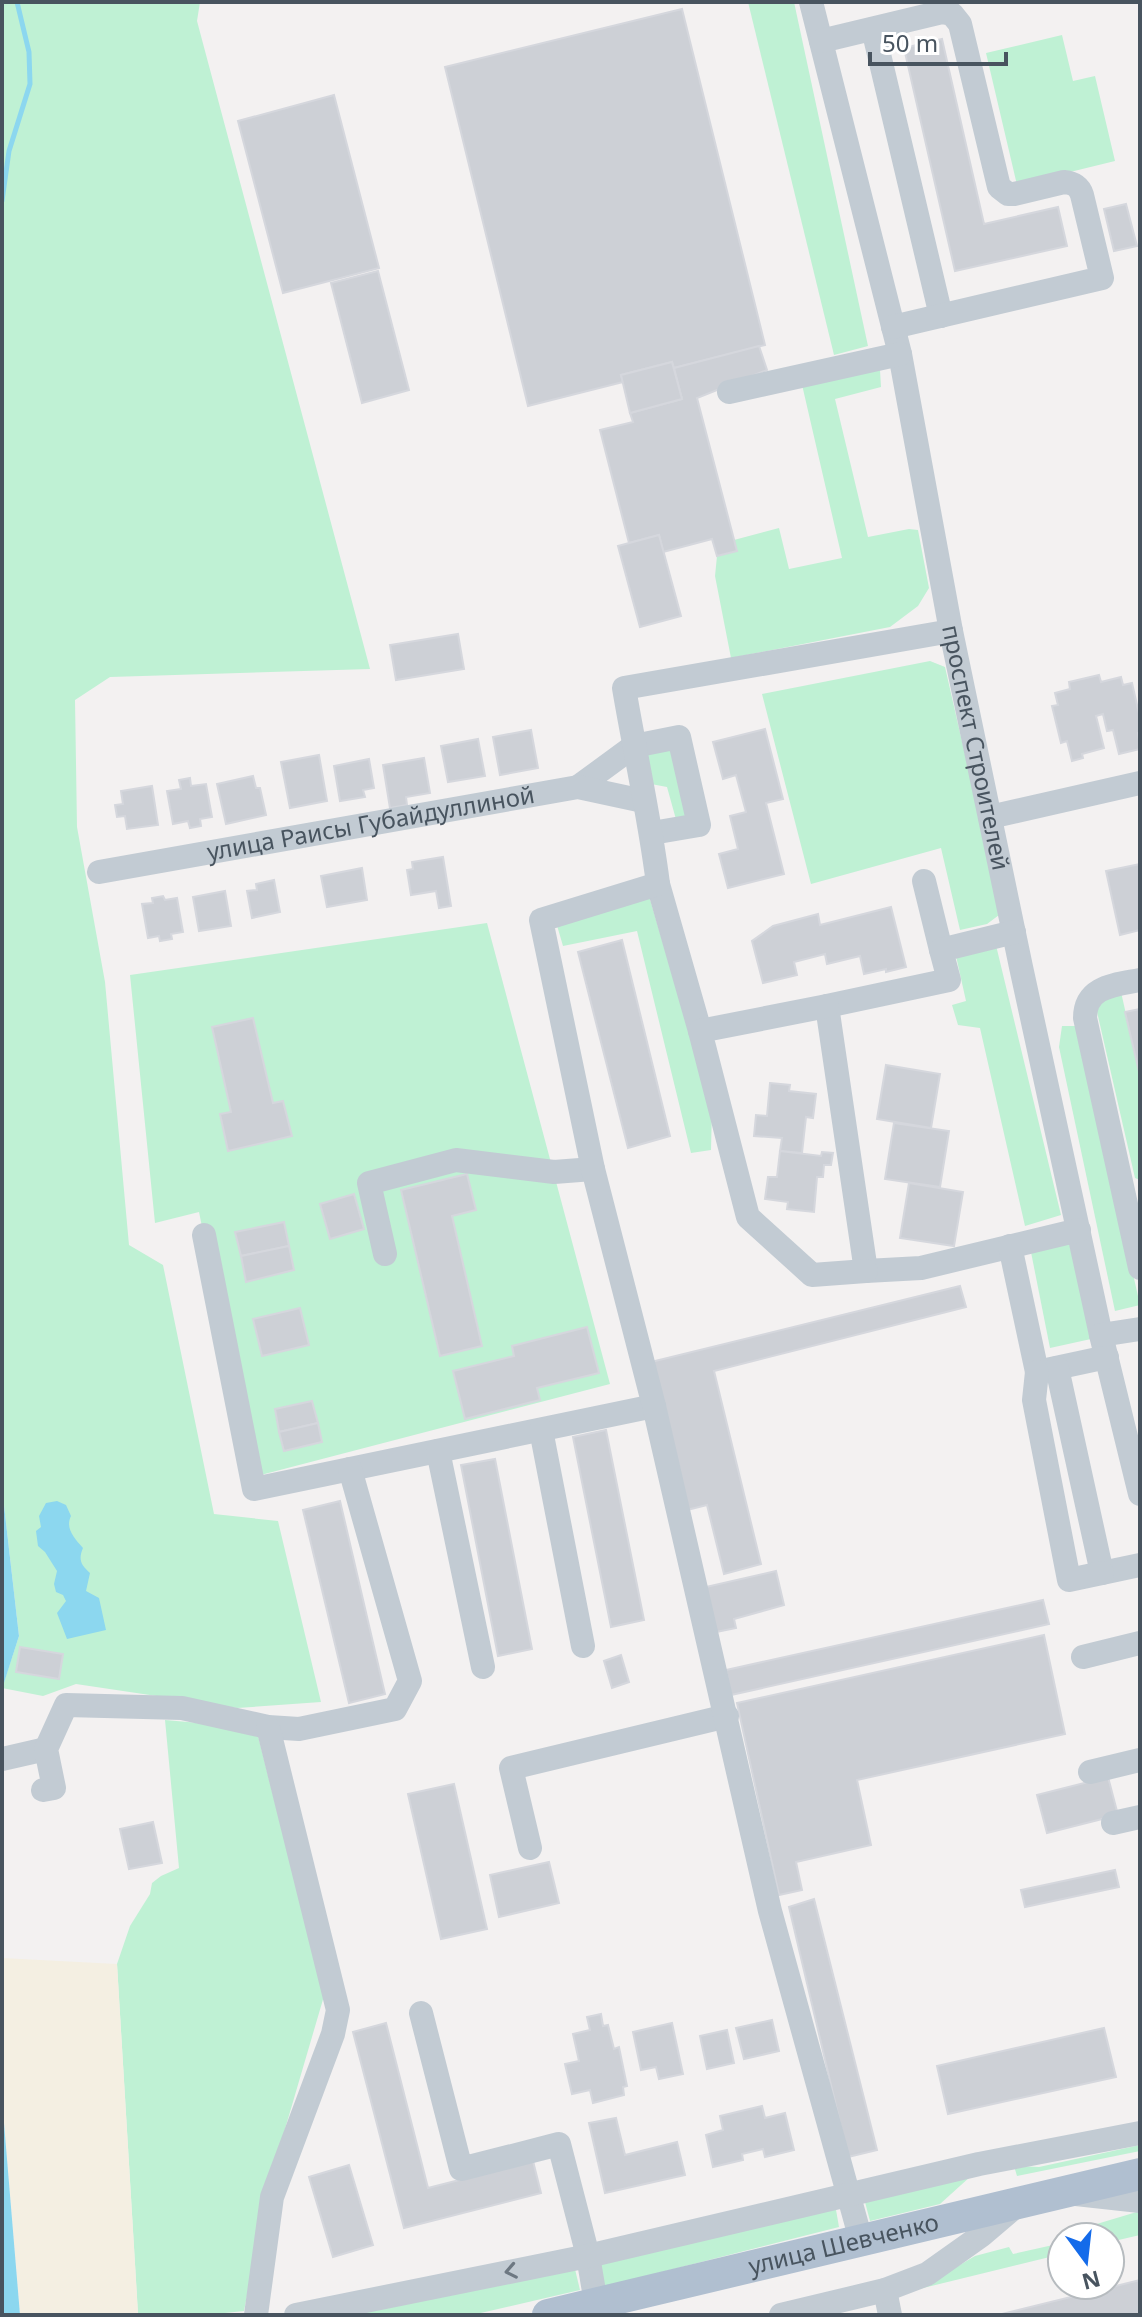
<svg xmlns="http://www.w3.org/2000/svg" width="1142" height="2317" font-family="'Noto Sans',sans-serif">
  <rect width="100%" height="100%" fill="#f3f1f1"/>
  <g fill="#bff1d4">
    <path d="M2,2h198l-3,19 173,648 -260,8 -35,23 2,127 28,155 24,263 34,20 51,249 64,7 43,181 -84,6 -161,-24 -33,12 -41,-8 17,-52 -17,-148z"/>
    <path d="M748,2h46l74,344 -34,9z"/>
    <path d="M1062,35l11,46 22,-5 20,85 -98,24 -31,-132z"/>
    <path d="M880,370l1,17 -46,12 33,138 41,-8 9,1 11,58 -11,18 -28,21 -159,31 -16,-82 2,-20 20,-5 -3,-11 45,-12 10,41 53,-11 -42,-182z"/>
    <path d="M930,661l15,6 54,237v11l-12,9 -27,6 -19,-82 -130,36 -49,-190z"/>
    <path d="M670,744l18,76 -11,3 -10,-36 -16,-3 -4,-34z"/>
    <path d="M649,896l63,212 -1,42 -20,3 -54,-222 -74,15 -7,-24z"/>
    <path d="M487,923l123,461 -357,93 -54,-265 -44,11 -25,-248z"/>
    <path d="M994,937l67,278 -36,11 -45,-198 -22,-3 -6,-20 14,-4 -12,-54z"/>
    <path d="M1121,992l19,84v104l-5,-2 -40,-175z"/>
    <path d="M1062,1026h15l63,279 -25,6 -56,-264z"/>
    <path d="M1067,1233l24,106 -41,9 -21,-106z"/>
    <path d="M165,1720l91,8 68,268 -56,191 -24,124 -38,4 -68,-1 -21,-350 13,-38 20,-32 2,-11 9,-7 18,-8z"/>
    <path d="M1140,2145v6l-123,25 -3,-10 25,1z"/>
    <path d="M971,2176l-31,28 -70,17 -5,-19z"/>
    <path d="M835,2204l4,23 -236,60 -8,-26z"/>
    <path d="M1140,2211v24l-30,7v-5h-40v-5z"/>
    <path d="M1062,2243v11l-143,35 56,-33 34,-9 4,7z"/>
    <path d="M574,2265l6,25 -108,25h-126z"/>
  </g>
  <path fill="#f4efe2" d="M2,1958l115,6 21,350 -118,1 -18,-216z"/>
  <g fill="#8cd7ef">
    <path d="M2,1488l17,148 -17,53z"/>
    <path d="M57,1501l9,4 5,11c-6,12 3,22 12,32 -5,12 -2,17 7,25l-4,18 13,7 7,32 -39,9 -10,-26 9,-12 -3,-6 -7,-3 -2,-8 3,-13 -12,-19 -7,-6 -2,-15 5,-4 -2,-11 7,-13z"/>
    <path d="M2,2099l18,216h-18z"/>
  </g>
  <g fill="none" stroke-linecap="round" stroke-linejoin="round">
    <path stroke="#8cd7ef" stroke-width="5" d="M2,201l7,-50 21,-67 -1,-32 -12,-50"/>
  </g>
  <g fill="#cdd0d6" stroke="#d5d7dd" stroke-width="2">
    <path d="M682,9l83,336 -91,23 -2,-6 -51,13 2,7 -95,24 -83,-339z"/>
    <path d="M942,39l42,185 74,-17 9,39 -112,25 -51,-223z"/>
    <path d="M334,95l45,173 -96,25 -45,-172z"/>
    <path d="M1126,204l11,42 -23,5 -10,-42z"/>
    <path d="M378,271l31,119 -47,13 -31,-120z"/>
    <path d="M759,346l8,24 -70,28 40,153 -20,5 -5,-17 -49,13 -4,-17 -30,8 -29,-113 33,-8 -3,-9 52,-14 -8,-31z"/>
    <path d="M672,362l10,37 -52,14 -9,-38z"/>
    <path d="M659,535l22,81 -41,11 -22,-81z"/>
    <path d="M458,634l6,35 -68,11 -6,-35z"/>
    <path d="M1099,675l2,7 20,-5 2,8 9,-2 8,35v14l-2,1 2,16 -21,5 -6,-24 -6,1 -4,-17 -7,2 8,32 -22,6 1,4 -11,3 -5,-20 -6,2 -9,-37 6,-1 -3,-12 15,-4 -1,-7z"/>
    <path d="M765,729l18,70 -17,4 18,71 -56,14 -9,-34 19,-5 -8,-33 16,-4 -10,-37 -13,4 -10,-37z"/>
    <path d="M531,730l7,38 -38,7 -7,-38z"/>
    <path d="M478,739l7,37 -37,6 -7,-36z"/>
    <path d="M319,755l8,46 -37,7 -9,-46z"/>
    <path d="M424,758l6,35 -24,4 1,8 -17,3 -7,-43z"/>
    <path d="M369,759l5,29 -11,2 2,7 -25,4 -6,-35z"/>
    <path d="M253,776l3,12h4l6,27 -40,9 -9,-40z"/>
    <path d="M190,778l1,8 15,-2 6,33 -12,2 1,7 -11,2 -2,-7 -15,3 -6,-33 14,-2 -2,-9z"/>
    <path d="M152,786l6,39 -31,4 -2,-13 -8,1 -2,-12 8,-1 -2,-13z"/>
    <path d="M443,857l8,49 -12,2 -3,-17 -25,4 -4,-25 6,-1 -1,-7z"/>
    <path d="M1140,864v66l-20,5 -14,-64z"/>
    <path d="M362,868l5,32 -40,7 -6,-31z"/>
    <path d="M274,880l6,32 -28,6 -5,-27 10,-1 -1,-6z"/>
    <path d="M225,891l6,35 -32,5 -6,-34z"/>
    <path d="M163,896l2,4 12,-2 6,34 -12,2 1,5 -12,2 -1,-5 -11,2 -6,-34 11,-1 -1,-5z"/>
    <path d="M891,907l15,60 -20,5v-3l-22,5 -4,-18 -33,8 -2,-10 -31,8 3,13 -34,8 -11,-42 21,-15 45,-12 2,11z"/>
    <path d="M622,940l48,196 -42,12 -50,-196z"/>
    <path d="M1140,1009v67l-15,-64z"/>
    <path d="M253,1018l20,85 10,-2 9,35 -64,15 -8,-37 11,-2 -19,-85z"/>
    <path d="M886,1065l54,9 -9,54 -54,-9z"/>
    <path d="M770,1083l20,2 -1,6 27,3 -3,24 -7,-1 -4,36 -22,-2 2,-13 -28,-2 2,-21 11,1z"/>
    <path d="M894,1123l55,8 -9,56 -55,-8z"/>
    <path d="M780,1151l41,5 1,-4 11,1 -2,12h-7l-1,12h-6l-3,35 -27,-3 1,-7 -23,-3 3,-22h9z"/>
    <path d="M467,1174l9,36 -24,6 30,130 -42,10 -39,-166z"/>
    <path d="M909,1183l54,9 -9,54 -54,-8z"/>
    <path d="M354,1194l10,35 -34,10 -10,-35z"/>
    <path d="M284,1222l5,24 -48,10 -6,-24z"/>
    <path d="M289,1246l5,24 -48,12 -5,-26z"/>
    <path d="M960,1286l6,21 -252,64 47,193 -37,10 -17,-69 -20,5 -36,-148z"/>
    <path d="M300,1308l9,37 -47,11 -9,-37z"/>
    <path d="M587,1327l12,46 -62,15 3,12 -75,19 -12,-48 61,-15 -2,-10z"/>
    <path d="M312,1401l6,22 -39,9 -4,-23z"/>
    <path d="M318,1423l4,19 -38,9 -5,-19z"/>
    <path d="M606,1430l38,190 -33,7 -38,-190z"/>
    <path d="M495,1459l37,190 -34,7 -37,-191z"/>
    <path d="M340,1501l45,193 -36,9 -46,-193z"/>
    <path d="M776,1571l8,34 -50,14 2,9 -20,4 -10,-45z"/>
    <path d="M1043,1600l6,24 -318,71 -5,-25z"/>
    <path d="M1044,1635l21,99 -208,46 14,65 -75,17 6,28 -23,5 -42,-192z"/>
    <path d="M20,1647l43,7 -4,25 -43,-7z"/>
    <path d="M621,1655l8,27 -17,6 -8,-27z"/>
    <path d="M1108,1777l10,38 -71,18 -10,-38z"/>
    <path d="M454,1784l33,145 -46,10 -33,-145z"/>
    <path d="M153,1822l9,41 -33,6 -9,-40z"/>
    <path d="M549,1862l10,41 -60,14 -9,-42z"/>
    <path d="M1115,1870l4,17 -94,20 -4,-17z"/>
    <path d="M814,1899l63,251 -29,7 -59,-250z"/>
    <path d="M601,2014l2,12 5,-1 6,24 5,-2 8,39 -4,1 1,8 -31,8 -3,-13 -18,4 -7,-30 14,-3 -6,-27 17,-4 -3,-13z"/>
    <path d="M772,2020l7,31 -35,8 -8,-31z"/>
    <path d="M386,2023l42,165 105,-27 8,32 -137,35 -51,-196z"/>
    <path d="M672,2023l11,51 -24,5 -3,-12 -15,3 -8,-38z"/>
    <path d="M1104,2028l12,49 -168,37 -11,-48z"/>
    <path d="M727,2030l7,33 -27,6 -7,-33z"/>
    <path d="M762,2106l3,12 20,-5 9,37 -29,7 -2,-8 -21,5 1,6 -30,7 -7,-32 17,-5 -3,-14z"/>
    <path d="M616,2118l9,37 52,-13 8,33 -80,18 -16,-70z"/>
    <path d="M349,2165l24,80 -40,12 -24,-80z"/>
    <path d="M1140,2280v35h-142z"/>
  </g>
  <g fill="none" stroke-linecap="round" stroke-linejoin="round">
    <g stroke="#c2cbd3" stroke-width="24">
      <path id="s1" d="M811,2l89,352 51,277 70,336 80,368 39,159"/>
      <path d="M873,29l68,287"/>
      <path d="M821,41l121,-29 10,2 8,10 39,163 9,7h6l50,-12c10,1 15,4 18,13l20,83 -209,49"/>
      <path d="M729,392l171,-38"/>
      <path d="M578,787l56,-41 45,-9 20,88 -47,8"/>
      <path d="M990,817l150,-34"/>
      <path id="s2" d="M99,872l479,-85 65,14"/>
      <path d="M924,881l17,69"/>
      <path d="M658,884l42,147"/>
      <path d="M1014,932l-73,18 8,30 -122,26 39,265 55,-3 158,-38"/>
      <path d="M1140,980c-25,5 -55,6 -55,38l55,250"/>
      <path d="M827,1006l-127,25 48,186 64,58 54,-4"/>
      <path d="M204,1235l50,254 400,-83"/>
      <path d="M1010,1246l27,126 70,-15"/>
      <path d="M385,1254l-16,-71 87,-23 98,12 39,-3"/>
      <path d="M1101,1335l39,-6"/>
      <path d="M1057,1368l45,205 38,-8"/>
      <path d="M1037,1372l-3,28 35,180 33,-7"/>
      <path d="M541,1430l42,216"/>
      <path d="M438,1451l45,216"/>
      <path d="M1083,1657l57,-14"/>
      <path d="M2,1759l44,-10"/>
      <path d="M1090,1772l50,-12"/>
      <path d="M43,1790l11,-2 -8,-39 20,-44 116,3 86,19 31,2 96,-20 15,-28 -60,-212"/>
      <path d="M1113,1823l27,-6"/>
      <path d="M530,1848l-19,-80 216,-52"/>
      <path d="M421,2013l40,156 98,-25 29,112 8,47"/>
      <path d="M1076,2194l64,7"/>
      <path d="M861,2240l-91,-329 -116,-505 -61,-237 -52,-249 117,-36c-8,-65 -23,-131 -34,-196l327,-57"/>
      <path d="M885,2290l5,25"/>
      <path d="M256,2315l16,-118 61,-163 5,-24 -70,-283"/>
      <path d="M296,2315l292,-59 391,-92 161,-31"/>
      <path d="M781,2315l104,-25 42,-16 55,-39 35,-30"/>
    </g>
    <path stroke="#b0bfd0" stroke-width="32" id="s3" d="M548,2315l592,-141"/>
  </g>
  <defs><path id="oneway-chevron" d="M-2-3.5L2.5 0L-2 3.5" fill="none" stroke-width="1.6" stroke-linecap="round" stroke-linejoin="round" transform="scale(2)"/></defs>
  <use stroke="#6d7882" href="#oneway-chevron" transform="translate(511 2271) rotate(169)"/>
  <g text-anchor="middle" stroke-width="6" stroke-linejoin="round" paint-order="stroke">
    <g font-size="24" fill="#48545f" stroke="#fff">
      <text dy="8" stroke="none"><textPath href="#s1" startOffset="764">проспект Строителей</textPath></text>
      <text dy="8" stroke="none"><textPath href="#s2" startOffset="276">улица Раисы Губайдуллиной</textPath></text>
      <text dy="8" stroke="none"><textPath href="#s3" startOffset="304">улица Шевченко</textPath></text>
    </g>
  </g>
  <rect width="1142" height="2317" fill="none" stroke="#48545f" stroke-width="8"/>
  <g transform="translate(1086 2261) rotate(165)"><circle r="38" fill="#ffffff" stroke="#b6bbbf" stroke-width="2"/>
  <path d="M0-6L14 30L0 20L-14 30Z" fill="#146bea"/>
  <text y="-12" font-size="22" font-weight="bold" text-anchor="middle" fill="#48545f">N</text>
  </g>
  <path d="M870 52v12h136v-12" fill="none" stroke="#48545f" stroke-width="4"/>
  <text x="882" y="52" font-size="24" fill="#48545f" stroke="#ffffff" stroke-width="6" paint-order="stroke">50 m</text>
</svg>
